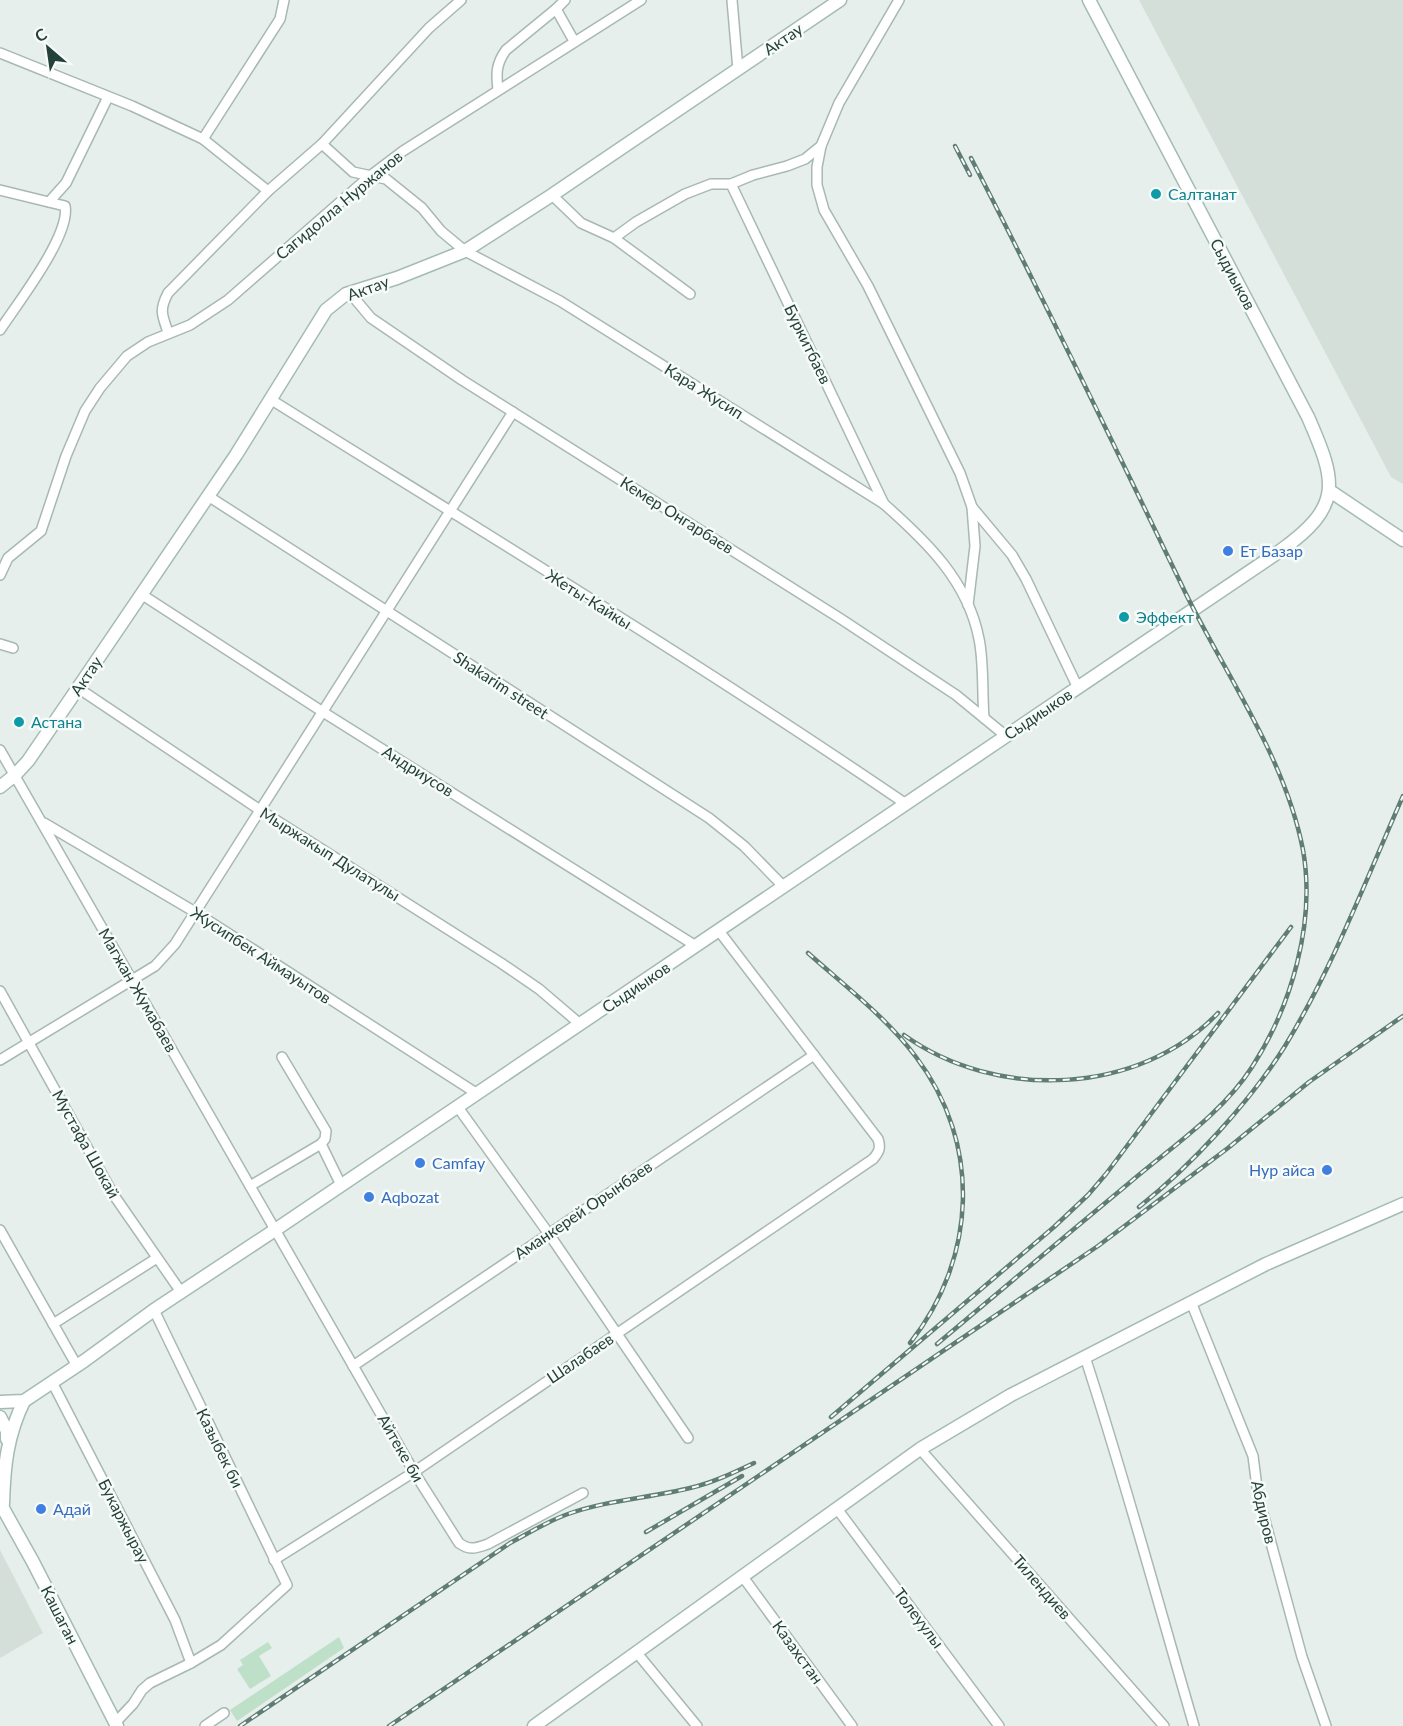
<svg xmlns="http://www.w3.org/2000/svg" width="1403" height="1726" font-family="Lato,sans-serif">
  <rect width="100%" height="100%" fill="#e6efeb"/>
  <g fill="#d4dfda">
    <path d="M1139,0h264v484l-12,-7z"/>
    <path d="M0,1550l43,83 -43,25z"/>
  </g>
  <g fill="#bfe0c8">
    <path d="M339,1637l5,11 -107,73 -7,-11z"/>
    <path d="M268,1642l4,6 -13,8 12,20 -21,13 -13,-20 6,-4 -3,-5z"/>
  </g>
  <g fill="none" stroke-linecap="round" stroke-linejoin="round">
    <g stroke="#a8b8b2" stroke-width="12">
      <g id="street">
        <path d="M565,0l-9,9 18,32"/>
        <path d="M732,0l6,70"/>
        <path d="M0,53l132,53 71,33 65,52"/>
        <path d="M498,90c-2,-17 -2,-26 8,-40l50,-41"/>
        <path d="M203,139l77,-120 4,-19"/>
        <path d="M322,144l31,28 33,7 36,29 19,23 24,20 95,50 324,203c42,37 84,77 95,135 5,23 3,55 5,79"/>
        <path d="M821,146l-4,21v18l7,25 44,76 92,187 12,34 3,39 -7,59"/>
        <path d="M731,184l153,320"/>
        <path d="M0,190l65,16c6,29 -48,98 -65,124"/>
        <path d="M552,195l29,28 33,15 76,56"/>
        <path d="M49,202l17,-19 42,-86"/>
        <path d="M614,238l22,-16 49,-28 26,-10h20l22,-9 34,-9 18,-7 16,-13 18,-43 60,-103"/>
        <path d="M350,293l21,25 91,62 379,239 115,76 50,41"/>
        <path d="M168,332c-6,-17 -9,-22 0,-39l100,-102 54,-47 107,-116 32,-28"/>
        <path d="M270,399c213,133 428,263 636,405"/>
        <path d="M208,496l501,322 35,28 40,41"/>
        <path d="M972,507l40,48 14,24 52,109"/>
        <path d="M0,575l8,-17 33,-27 25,-75 19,-45 15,-23 27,-32 21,-14 42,-17 38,-25 142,-124 33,-25 238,-151"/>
        <path d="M141,594l182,118 373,234"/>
        <path d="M0,644l13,4"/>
        <path d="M78,688l182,122 241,153 38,26 41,35"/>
        <path d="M0,750l414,722 45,71c11,8 17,5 29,1l95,-51"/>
        <path d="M44,823l151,89 281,181"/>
        <path d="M0,991l113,203 68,98"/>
        <path d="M0,1060l155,-94 20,-22 338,-532"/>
        <path d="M457,1106l92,128 139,204"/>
        <path d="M321,1144l20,41"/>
        <path d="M250,1186l71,-42 4,-5 1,-8 -44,-74"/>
        <path d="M0,1230l77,136"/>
        <path d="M1191,1302l62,154 5,39 44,162 24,69"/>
        <path d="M53,1324l104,-66"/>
        <path d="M1085,1357c40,122 73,246 109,369"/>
        <path d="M353,1366l461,-311"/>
        <path d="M52,1382l123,238 16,43"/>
        <path d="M920,1449l244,277"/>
        <path d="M838,1510l161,216"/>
        <path d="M274,1560l140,-88 459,-313c6,-7 8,-11 5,-20l-159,-208"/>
        <path d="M743,1577l109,149"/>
        <path d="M637,1653l60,73"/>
        <path d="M115,1723l18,-19 9,-14 8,-7 41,-20 30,-18 66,-60 -133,-275"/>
        <path d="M205,1726l19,-13"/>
      </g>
    </g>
    <g stroke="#a4bbb3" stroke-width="15">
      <g id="secondary">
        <path d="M1330,491l73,49"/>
        <path d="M0,787l15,-12 13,-14 50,-73 158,-233 90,-145 20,-16 51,-16 68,-27 87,-56 288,-195"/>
        <path d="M0,1402l24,-1 60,-40 70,-51 121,-80 1005,-679c63,-45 57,-68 28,-134l-219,-417"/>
        <path d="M0,1417l7,14v8"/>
        <path d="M0,1503l33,59 84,164"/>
        <path d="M3,1504c1,-38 4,-68 21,-103"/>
        <path d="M534,1726l386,-277 91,-54 255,-131 137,-60"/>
      </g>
    </g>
    <use href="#street" stroke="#fff" stroke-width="9"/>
    <use href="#secondary" stroke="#fff" stroke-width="12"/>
    <g stroke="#5f7d75" stroke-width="4.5">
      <g id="rail">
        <path d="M955,146l15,29"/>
        <path d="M808,953c37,33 78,64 108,104 66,87 61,201 -6,286"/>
        <path d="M904,1035c92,66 235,61 314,-22"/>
        <path d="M1139,1207c52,-41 111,-105 146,-161 48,-79 81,-166 118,-250"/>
        <path d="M937,1344c63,-53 127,-107 191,-160 42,-36 94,-70 124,-117 39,-60 64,-144 51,-217 -18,-93 -77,-174 -118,-258 -70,-145 -140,-291 -214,-434"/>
        <path d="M831,1417l223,-190 34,-32 18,-21 185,-247"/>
        <path d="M646,1532l96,-56"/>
        <path d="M240,1726l270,-183c19,-10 38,-22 58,-29 39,-14 82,-16 122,-26 22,-5 43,-15 64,-25"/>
        <path d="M389,1726l709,-480 130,-98 81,-66 94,-66"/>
      </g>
    </g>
    <use href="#rail" stroke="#f7fbf9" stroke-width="2" stroke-dasharray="7" stroke-linecap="butt"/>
  </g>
  <g fill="#0f9aa8" stroke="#f7fbf9" stroke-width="2">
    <circle cx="1156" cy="194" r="6"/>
    <circle cx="1124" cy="617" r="6"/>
    <circle cx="19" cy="722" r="6"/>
  </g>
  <g fill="#3f7fe0" stroke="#f7fbf9" stroke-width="2">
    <circle cx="1228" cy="551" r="6"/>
    <circle cx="420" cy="1163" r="6"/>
    <circle cx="1327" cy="1170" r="6"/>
    <circle cx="369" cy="1197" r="6"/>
    <circle cx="41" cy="1509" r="6"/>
  </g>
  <g text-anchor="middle" stroke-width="5" stroke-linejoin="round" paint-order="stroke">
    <g font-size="16" fill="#24423a" stroke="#f7fbf9">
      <text transform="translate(783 39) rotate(-34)" y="6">Актау</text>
      <text transform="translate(339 205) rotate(-40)" y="6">Сагидолла Нуржанов</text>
      <text transform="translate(1233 274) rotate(62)" y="6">Сыдиыков</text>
      <text transform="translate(368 288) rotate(-20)" y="6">Актау</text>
      <text transform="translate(808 344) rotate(64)" y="6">Буркитбаев</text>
      <text transform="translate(704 391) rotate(32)" y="6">Кара Жусип</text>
      <text transform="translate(677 515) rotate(32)" y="6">Кемер Онгарбаев</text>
      <text transform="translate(589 599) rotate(32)" y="6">Жеты-Кайкы</text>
      <text transform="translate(86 676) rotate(-56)" y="6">Актау</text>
      <text transform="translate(501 685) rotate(33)" y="6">Shakarim street</text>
      <text transform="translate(1038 714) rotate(-34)" y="6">Сыдиыков</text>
      <text transform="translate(418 771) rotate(32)" y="6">Андриусов</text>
      <text transform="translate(330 854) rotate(32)" y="6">Мыржакып Дулатулы</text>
      <text transform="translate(261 955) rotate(33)" y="6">Жусипбек Аймауытов</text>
      <text transform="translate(636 987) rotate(-34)" y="6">Сыдиыков</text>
      <text transform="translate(138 990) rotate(60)" y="6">Магжан Жумабаев</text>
      <text transform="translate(86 1144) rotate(61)" y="6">Мустафа Шокай</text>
      <text transform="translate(583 1210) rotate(-34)" y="6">Аманкерей Орынбаев</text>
      <text transform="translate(580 1358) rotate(-34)" y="6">Шалабаев</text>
      <text transform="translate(220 1448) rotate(64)" y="6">Казыбек би</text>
      <text transform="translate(401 1448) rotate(60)" y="6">Айтеке би</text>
      <text transform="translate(1264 1512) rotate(77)" y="6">Абдиров</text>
      <text transform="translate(124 1521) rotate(63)" y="6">Букаржырау</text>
      <text transform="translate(1042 1587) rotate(49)" y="6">Тилендиев</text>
      <text transform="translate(60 1615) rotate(63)" y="6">Кашаган</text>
      <text transform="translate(919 1618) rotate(53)" y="6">Толеуулы</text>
      <text transform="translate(798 1652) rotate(54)" y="6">Казахстан</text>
    </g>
    <g font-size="16" fill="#0d838f" stroke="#f7fbf9" text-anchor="start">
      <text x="1168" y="200">Салтанат</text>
      <text x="1136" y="623">Эффект</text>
      <text x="31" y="728">Астана</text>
    </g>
    <g font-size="16" fill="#366cbe" stroke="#f7fbf9" text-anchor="start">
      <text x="1240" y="557">Ет Базар</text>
      <text x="432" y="1169">Camfay</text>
      <text x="1315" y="1176" text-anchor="end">Нур айса</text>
      <text x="381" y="1203">Aqbozat</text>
      <text x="53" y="1515">Адай</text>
    </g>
  </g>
  <g transform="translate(48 48) rotate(331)" stroke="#f7fbf9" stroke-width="4.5" paint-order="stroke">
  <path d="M0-4.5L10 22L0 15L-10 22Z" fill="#24423a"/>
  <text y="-9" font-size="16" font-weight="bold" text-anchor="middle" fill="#24423a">С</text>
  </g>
</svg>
